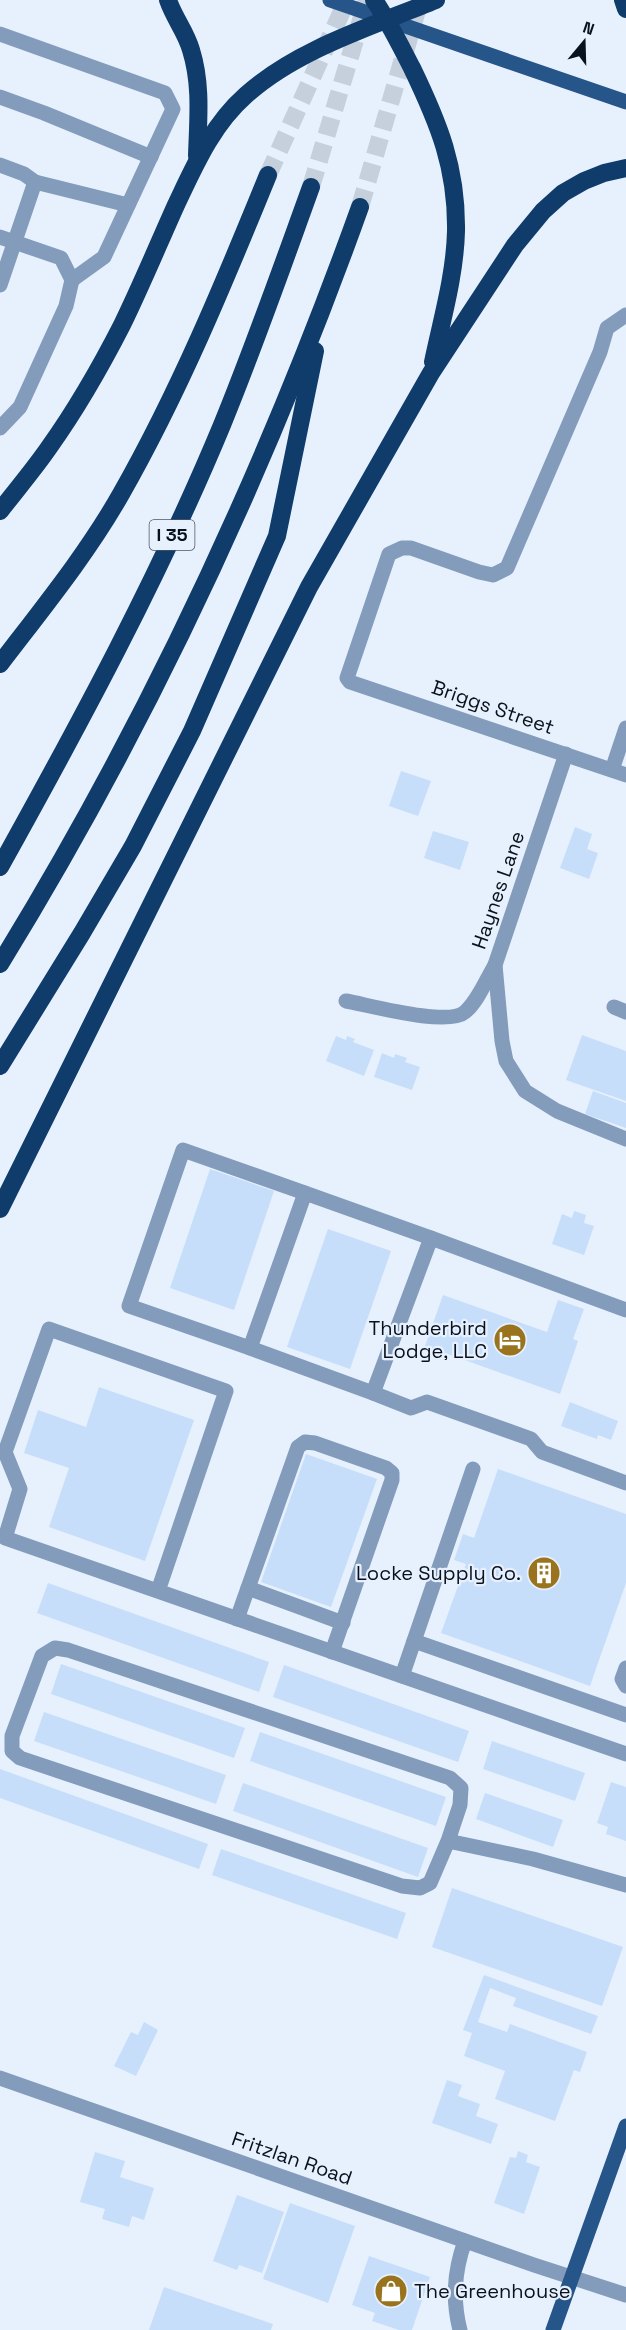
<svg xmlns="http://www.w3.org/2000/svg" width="626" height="2330" font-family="'Space Grotesk',sans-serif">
  <rect width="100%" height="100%" fill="#e7f1fe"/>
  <g fill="#c6defa">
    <path d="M401,771l30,10 -13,35 -29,-10z"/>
    <path d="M575,827l17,7 -5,15 11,4 -9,26 -29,-11z"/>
    <path d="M433,831l36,11 -9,28 -36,-12z"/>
    <path d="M582,1035l44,16v50l-60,-21z"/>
    <path d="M336,1036l10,4 1,-4 8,3 -2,3 21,8 -10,26 -38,-15z"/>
    <path d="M382,1053l12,5 1,-4 12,4 -2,4 15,5 -8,23 -38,-13z"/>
    <path d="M593,1091l33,12v25l-41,-14z"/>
    <path d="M210,1169l64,22 -40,119 -64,-22z"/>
    <path d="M574,1211l12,4 -2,8 10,3 -10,29 -32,-11 10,-30 10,4z"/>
    <path d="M328,1229l63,22 -41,118 -63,-22z"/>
    <path d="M443,1295l104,37 11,-32 26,9 -11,30 5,2 -18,53 -135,-48z"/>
    <path d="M99,1387l95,33 -49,141 -96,-34 20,-59 -45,-15 14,-43 48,17z"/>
    <path d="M570,1402l48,19 -7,19 -13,-5 -1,4 -36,-13z"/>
    <path d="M306,1454l71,25 -46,128 -70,-25z"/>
    <path d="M498,1469l128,45v69l-36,103 -149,-53 25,-69 -12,-4 9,-26 11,4z"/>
    <path d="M48,1583l221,79 -10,30 -222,-79z"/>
    <path d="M61,1664l184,64 -11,30 -183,-64z"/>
    <path d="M284,1665l185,66 -11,31 -185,-65z"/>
    <path d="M44,1712l182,63 -10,29 -182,-63z"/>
    <path d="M260,1732l186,65 -10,29 -186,-65z"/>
    <path d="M492,1741l93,32 -10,28 -92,-32z"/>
    <path d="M0,1769l208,75 -9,25 -199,-71z"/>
    <path d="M611,1782l15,5v54l-20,-7 2,-7 -11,-4z"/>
    <path d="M243,1783l185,65 -10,29 -185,-66z"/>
    <path d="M485,1793l78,27 -10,27 -77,-28z"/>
    <path d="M221,1849l185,64 -9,26 -185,-64z"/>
    <path d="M452,1888l171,59 -21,59 -170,-59z"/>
    <path d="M484,1975l114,41 -7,18 -78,-28 3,-8 -26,-10 -12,34 29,10 3,-8 77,28 -7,20 -6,-2 -19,51 -60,-22 10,-28 -41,-15 8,-23 -9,-3z"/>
    <path d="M144,2022l14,8 -22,46 -22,-10 17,-34 7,3z"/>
    <path d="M447,2080l15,5 -4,11 22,8 -4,12 22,8 -7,20 -59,-21z"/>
    <path d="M518,2151l10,4 -2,7 14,5 -16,47 -30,-11 16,-46 6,1z"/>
    <path d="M95,2152l30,9 -5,16 34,11 -10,32 -12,-4 -3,11 -27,-8 3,-10 -25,-7z"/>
    <path d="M237,2195l47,17 -22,61 -23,-8 -2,5 -24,-9z"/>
    <path d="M290,2203l65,23 -27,77 -65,-24z"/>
    <path d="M369,2256l61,21 -18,53h-13l-27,-9 3,-8 -23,-8z"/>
    <path d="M164,2287l109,37 -2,6h-122z"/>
  </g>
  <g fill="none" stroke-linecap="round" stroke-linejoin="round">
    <g stroke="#c6d0dc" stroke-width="18" stroke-dasharray="18 9" stroke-linecap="butt">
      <path d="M268,175l79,-175"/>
      <path d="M311,187l56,-187"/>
      <path d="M360,207l60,-207"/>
    </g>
    <g stroke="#839cbb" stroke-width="15">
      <path d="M0,34l165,59 8,16 -69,148 -32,23"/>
      <path d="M0,97l44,16 107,44"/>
      <path d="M0,165l24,9 11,8 -35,103"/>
      <path d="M35,182l93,23"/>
      <path d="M0,237l61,21 11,22 -6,26 -46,101 -20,21"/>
      <path d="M626,315l-19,13 -7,24 -93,216 -14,7 -14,-3 -68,-24h-9l-13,6 -42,124 3,4 276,93"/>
      <path d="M566,754l-71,211 7,76 4,20 19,30 32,20 69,28"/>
      <path d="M612,770l14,-42"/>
      <path d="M346,1001c23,4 102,26 119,11 13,-11 21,-32 30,-47"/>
      <path d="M614,1007l12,5"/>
      <path d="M626,1310l-195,-72 -58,155 38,15 16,-6 104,37 11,13 84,31"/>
      <path d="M250,1348l-121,-42 54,-156 122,43"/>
      <path d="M373,1393l-123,-45 55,-155 126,45"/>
      <path d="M248,1588l95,35"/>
      <path d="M158,1591l68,-200 -177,-62 -44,123 15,37 -15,49c207,72 414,144 621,216"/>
      <path d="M237,1619l61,-172 7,-5 10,1 71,25 6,5v7l-60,172"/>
      <path d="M414,1641l212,74"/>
      <path d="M626,1668l-4,11 4,7"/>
      <path d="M402,1676l71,-207"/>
      <path d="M448,1841l12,-36 1,-17 -11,-10 -382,-128 -13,-2 -13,8 -30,80v15l8,7 382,128 18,2 10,-5 18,-42 85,18 93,26"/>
      <path d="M0,2078l534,187 92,30"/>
      <path d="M460,2330c-8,-31 -6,-59 5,-89"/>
    </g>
    <g stroke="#26558a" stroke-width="15">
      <path d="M330,0l296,102"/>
      <path d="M553,2330l73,-204"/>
    </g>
    <g stroke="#0f3c6b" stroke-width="18">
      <path d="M168,0c6,18 18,32 23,50 11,35 7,71 6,106"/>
      <path d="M374,0c15,22 26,45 38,68 27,56 45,100 44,163 -1,44 -14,88 -23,131"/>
      <path d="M623,0l3,9"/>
      <path d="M0,511c17,-22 35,-43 50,-65 27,-38 51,-80 72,-121 19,-39 36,-80 54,-120 19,-40 36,-80 70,-110 51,-46 127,-69 190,-95"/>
      <path d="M0,664c42,-55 87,-110 121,-170 58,-102 103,-211 147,-319"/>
      <path d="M0,867c80,-144 159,-290 222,-442 32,-78 60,-158 89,-238"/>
      <path d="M0,964c147,-239 265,-492 360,-757"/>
      <path d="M0,1066l82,-133 51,-87 59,-115 85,-195 38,-185"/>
      <path d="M0,1209l309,-622 122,-214 84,-128 28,-34 20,-18 21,-12 20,-8 22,-5"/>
    </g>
  </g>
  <defs>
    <g id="hotel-disc" transform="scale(1.725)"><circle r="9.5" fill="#99731e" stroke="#e7f1fe"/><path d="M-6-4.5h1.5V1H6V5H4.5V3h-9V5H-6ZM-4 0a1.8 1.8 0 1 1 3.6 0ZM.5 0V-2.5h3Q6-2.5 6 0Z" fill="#fff"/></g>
    <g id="building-disc" transform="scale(1.725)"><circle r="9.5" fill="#99731e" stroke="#e7f1fe"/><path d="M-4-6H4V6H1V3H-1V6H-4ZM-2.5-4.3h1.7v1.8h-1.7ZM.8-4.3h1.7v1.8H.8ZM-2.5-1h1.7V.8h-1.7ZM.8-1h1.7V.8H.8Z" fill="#fff"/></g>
    <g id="shop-disc" transform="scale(1.725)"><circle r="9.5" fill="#99731e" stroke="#e7f1fe"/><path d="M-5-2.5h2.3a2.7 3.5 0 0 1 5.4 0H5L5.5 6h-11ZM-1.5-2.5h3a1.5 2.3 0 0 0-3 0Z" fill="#fff"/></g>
  </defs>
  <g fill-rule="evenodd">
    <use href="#hotel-disc" x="510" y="1340"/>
    <use href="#building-disc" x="544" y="1573"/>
    <use href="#shop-disc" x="391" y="2291"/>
  </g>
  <g text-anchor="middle" stroke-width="4.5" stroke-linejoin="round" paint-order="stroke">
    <rect fill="#e7f1fe" stroke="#4c5560" stroke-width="1.5" x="149.5" y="520" width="45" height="30" rx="4.5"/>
    <g font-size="18" font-weight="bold" fill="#09121c">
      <text x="172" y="541">I 35</text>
    </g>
    <g font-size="20" fill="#09121c" stroke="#e7f1fe">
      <text transform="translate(493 707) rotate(19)" y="7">Briggs Street</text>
      <text transform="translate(498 890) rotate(-71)" y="7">Haynes Lane</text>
      <text transform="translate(292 2158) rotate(19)" y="7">Fritzlan Road</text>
    </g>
    <g font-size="20" fill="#09121c" stroke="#e7f1fe" text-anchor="end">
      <text x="487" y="1335">Thunderbird<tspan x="487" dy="23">Lodge, LLC</tspan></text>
      <text x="521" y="1580">Locke Supply Co.</text>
      <text x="414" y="2298" text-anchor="start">The Greenhouse</text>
    </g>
  </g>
  <g transform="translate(584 42) rotate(19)" stroke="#e7f1fe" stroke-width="4.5" paint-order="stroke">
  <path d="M0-4.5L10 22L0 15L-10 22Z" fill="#09121c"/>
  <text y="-9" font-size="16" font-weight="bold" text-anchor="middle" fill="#09121c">N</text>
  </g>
</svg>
